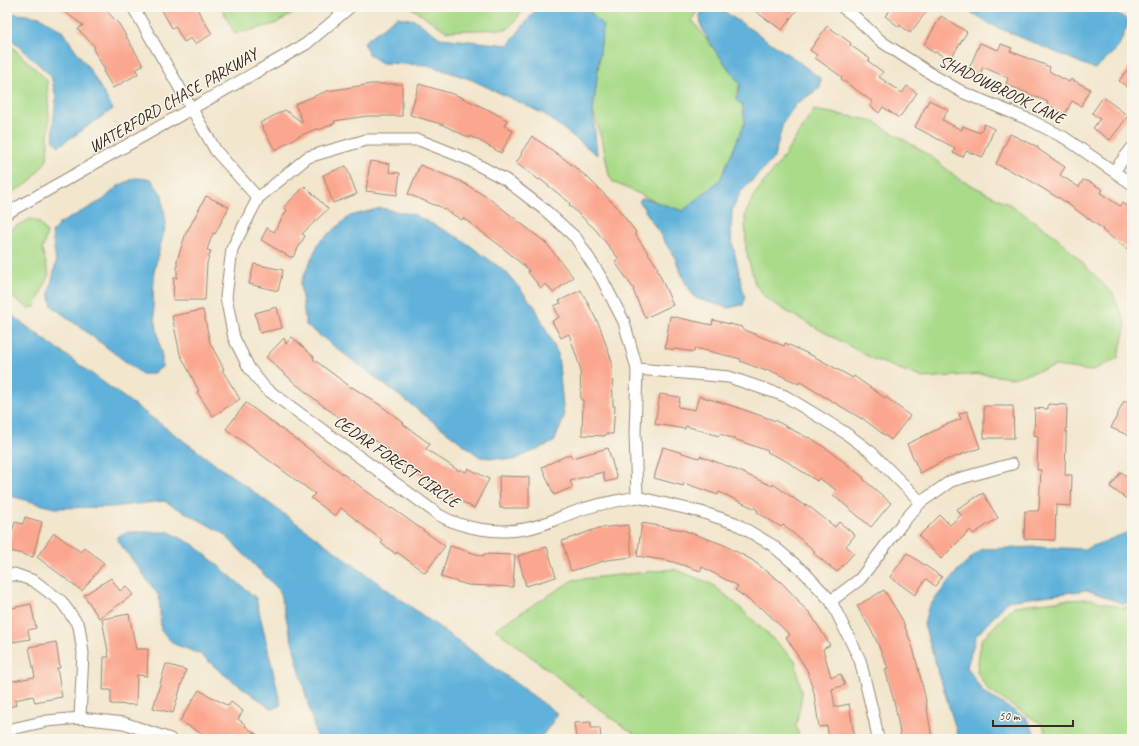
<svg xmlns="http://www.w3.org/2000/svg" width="1139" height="746" font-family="Caveat,sans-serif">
  <rect width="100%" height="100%" fill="#fbf7ec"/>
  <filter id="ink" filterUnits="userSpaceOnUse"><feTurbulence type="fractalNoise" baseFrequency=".025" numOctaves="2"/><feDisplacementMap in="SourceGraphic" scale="8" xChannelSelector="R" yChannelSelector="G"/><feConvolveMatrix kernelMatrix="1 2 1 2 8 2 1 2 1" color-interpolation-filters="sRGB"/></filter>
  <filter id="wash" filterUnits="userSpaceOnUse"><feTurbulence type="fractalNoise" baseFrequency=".012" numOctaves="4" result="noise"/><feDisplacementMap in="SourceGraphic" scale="16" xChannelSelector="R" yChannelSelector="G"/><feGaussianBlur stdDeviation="0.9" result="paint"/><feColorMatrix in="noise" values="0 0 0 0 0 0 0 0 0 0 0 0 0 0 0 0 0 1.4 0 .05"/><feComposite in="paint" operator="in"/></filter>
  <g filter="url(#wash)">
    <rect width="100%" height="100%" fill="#f2e6cd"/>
    <g fill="#a9db89" stroke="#728254">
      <path d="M221,7h82l-28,17 -40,10z"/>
      <path d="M410,7h116l-18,22 -62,2z"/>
      <path d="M586,7h113l-7,13 48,64 -4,13 6,7 4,18 -26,58 -37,31 -19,-6 -51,-23 -4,-7 -6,-31 -10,-32 10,-86z"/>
      <path d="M7,42l40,38 2,41 -2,39 -18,23 -22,12z"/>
      <path d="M814,110l57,10 58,35 30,24 52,26 47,33 55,56 13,31 -8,33 -27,13 -35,-5 -44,12 -30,-4 -59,4 -50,-19 -87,-48 -20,-13 -11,-14 -9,-34 -1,-35 9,-20 26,-33z"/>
      <path d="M30,219l9,3 8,11 -5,17 7,24 -14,33 -6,1 -22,-14v-63z"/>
      <path d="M674,569l38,15 22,18 61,58 7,35 -6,31 4,13h-158l-31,-21 -116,-89 78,-49z"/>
      <path d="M1091,599l31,9 10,-2v133h-84l-5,-14 -55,-35 -11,-18 4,-32 33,-34 50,-6z"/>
    </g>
    <g fill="#60b2db" stroke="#4e6e7c">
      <path d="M538,7h48l17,19 -10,86 4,43 -53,-41 -72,-34 -44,-15 -46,-2 -14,-9 -4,-12 33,-25 18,3 25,18 68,7z"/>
      <path d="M963,7h145l21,14 -11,27 -23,21 -108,-46z"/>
      <path d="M707,8l18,4 70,47 26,20 -1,9 -24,16 -13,19 -9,35 -34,35 -8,18 -1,26 14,62 -2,6 -15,3 -33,-10 -10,-16 -10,-24 -36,-57 5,-3 39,13 37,-31 25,-58 -3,-18 -5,-3 -1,-4 3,-3 1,-10 -29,-39 -10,-19 -1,-12z"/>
      <path d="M11,13l29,4 22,14 28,39 23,39 -54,37 -5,-4 -1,-16 3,-28 -5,-22 -44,-41v-19z"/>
      <path d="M135,178l16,1 11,16 4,29 -12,47 -1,35 9,52v9l-10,7h-10l-90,-68 -3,-13 7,-30 -4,-30 7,-9 44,-24 15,-14z"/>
      <path d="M381,208l34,7 46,24 45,33 29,35 23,47 6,64 -10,24 -40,18 -34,-3 -174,-132 -6,-41 19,-42 31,-26z"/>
      <path d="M7,312l551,402 -18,25h-223l-38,-149 -56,-57 -59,-32 -52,6 -58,1 -47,-13z"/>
      <path d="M126,532h43l25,13 62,53 25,107 -9,4 -50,-36 -22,-19 -26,-10 -13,-13 -2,-35 -43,-58z"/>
      <path d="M1126,533l6,2v66l-8,3 -37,-14 -79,11 -32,35 -9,31 16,25 43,26 12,21h-79l-35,-114 4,-17 30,-38 23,-21 57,-2 47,2z"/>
    </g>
    <g id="blocks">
      <g fill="#fba78f">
        <path d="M58,7h45l16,17 24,41 -7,5 2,4 -25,14 -10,-17 2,-1 -12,-21 2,-2 -17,-18 5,-4z"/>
        <path d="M160,7h36l16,27 -17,10 -4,-6 -7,4 -9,-16 -3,2z"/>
        <path d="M749,7h50l-17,23z"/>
        <path d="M893,7h28l6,4 -17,22 -10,-8 -1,2 -14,-11z"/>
        <path d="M941,16l26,16 -17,28 -14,-8 -1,1 -7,-4 1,-1 -5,-3z"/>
        <path d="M827,26l24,17 -1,2 20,14 -2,2 15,11 -4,5 23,16 5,-7 10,7 -18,25 -16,-11 -4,6 -9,-7 3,-4 -32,-23 1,-2 -27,-19 2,-3 -7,-5z"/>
        <path d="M980,43l18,7 3,-6 11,4 -2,3 40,16 -1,4 20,11 2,-3 19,10 -9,17 -9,-5 -7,13 -18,-10 1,-2 -42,-18 2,-6 -25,-11 -4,9 -11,-5z"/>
        <path d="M1132,63v27l-13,-9z"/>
        <path d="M371,84h31v32h-35l-33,5 1,2 -16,7 -1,-2 -19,8 -24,14 -15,-27 25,-13 18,13 -8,-19 32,-13z"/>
        <path d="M419,84l37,11 33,15 18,10 -3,6 9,5 -12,22 -30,-17 -1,2 -29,-14 -31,-9z"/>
        <path d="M1103,97l25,19 -18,24 -17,-12 7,-9 -8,-6z"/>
        <path d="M929,100l19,10 -6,10 20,10 1,-4 17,7 4,-9 10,5 -11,28 -17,-6 -3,6 -10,-4 2,-5 -40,-21z"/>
        <path d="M1010,134l28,13v2l27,18 -5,8 19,12 4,-7 7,2 13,8 -3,3 20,13 2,-3 10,7v32l-5,7 -25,-19 1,-1 -45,-32v1l-32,-20 -30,-14z"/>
        <path d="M532,136l31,22 24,19 29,29 20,26 -1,2 23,34 -1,1 16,36 -28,13 -12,-28 1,-1 -19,-27 4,-3 -24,-30 -26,-24 1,-2 -30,-24 -1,1 -23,-17 6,-9 -1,-1z"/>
        <path d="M370,161l20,3 -1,8 11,1 -3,22 -31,-4z"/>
        <path d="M420,165l40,16 30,18 56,44 27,34 -20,16 -7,-9 -5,4 -13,-16 1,-2 -31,-26 -35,-26 -1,2 -25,-15v1l-29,-12z"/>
        <path d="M346,166l11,28 -24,9 -10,-28z"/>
        <path d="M305,186l23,23 -26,25 3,2 -12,21h-3l-29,-17 6,-12 7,4 13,-22 -3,-3z"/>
        <path d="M206,196l23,11 -14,27 -2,-1 -6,17 4,1 -4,12 -2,37h-32l1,-23 3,1v-18l10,-30h1z"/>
        <path d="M254,264l29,6 -5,21 -29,-7z"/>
        <path d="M581,290l19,37 12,35 1,44h2l-2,28h-8v2l-23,-1 1,-35h-2l-1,-33 -11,-33 -8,4 -9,-17 7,-4 -5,-11 7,-3 -2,-2z"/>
        <path d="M277,307l5,21 -22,5 -5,-20z"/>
        <path d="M203,310l7,33 14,26 -2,1 18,29 -27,17 -16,-24 2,-1 -19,-37 -8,-38z"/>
        <path d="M670,316l42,9 1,-5 29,7v2l42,17 1,-3 32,15 36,20 1,-2 31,22 1,-1 24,19 -19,24 -29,-22v1l-62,-37 -1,2 -32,-15 -1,2 -26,-10 1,-2 -46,-11 -1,4 -19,-3 -1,1 -9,-2z"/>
        <path d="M292,337l22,20 -1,2 39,29v-1l28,18 24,18 -1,1 27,20 -4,5 33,22 1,-2 6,3 2,-4 21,11 -15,29 -27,-14 -32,-22h1l-28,-19 2,-2 -39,-28 -1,2 -24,-17 -29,-23 -31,-28 18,-19 2,6z"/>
        <path d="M660,394l20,3 -2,10 17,3 4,-14 37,11 40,14 32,17 1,-1 24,16 31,25 -1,1 28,24 -20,24 -39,-33 4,-4 -17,-12 -2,3 -31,-20 -19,-9 1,-1 -48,-17 -1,2 -33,-10 -1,3 -30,-5z"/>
        <path d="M1124,401l8,4v26l-2,5 -19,-8z"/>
        <path d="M246,403l145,106 1,-1 53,38 -20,27 -28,-21 -1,2 -15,-11 2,-2 -42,-33 -6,8 -24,-18 4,-4 -89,-65z"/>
        <path d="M1048,404l19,1 -2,70h7l-1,31 -15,-1 -1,35 -31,-1 1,-28h13l1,-3 2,-38h-4l1,-34 -4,-1 1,-27 13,1z"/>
        <path d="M984,406h29l1,32h-30z"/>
        <path d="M967,411l13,37 -37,13 -23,12 -13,-29 33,-16v-1l21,-8 -2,-5z"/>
        <path d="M663,447l36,11 1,-2 30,11 42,19 1,-2 32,22 1,-2 29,23 4,-5 16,13 -9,11 8,7 -17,19 -24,-19 2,-2 -32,-26 -2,2 -24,-15 1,-2 -39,-18 -1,3 -34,-12 -1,3 -29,-8z"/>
        <path d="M608,448l9,31 -12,3 -2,-10 -33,9 3,6 -19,8 -12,-28 28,-13 2,4z"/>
        <path d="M1121,472l11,8v14l-4,6 -18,-13z"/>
        <path d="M499,476l30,1v31h-29z"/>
        <path d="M983,493l15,25 -25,16 -3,-4 -29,29 -22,-23 21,-21 10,10 11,-10 -4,-6z"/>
        <path d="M25,517l17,5 -9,35 -26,-7 8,-28 8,2z"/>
        <path d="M642,523l41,7 39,14 30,16 29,22 18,19 -1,1 12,11 20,32 -7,4 8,28 10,-3 4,11 -13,4 3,18 14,-3 6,35h-26l-2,-13 -8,1 -5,-34 -7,-23 -21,-33 4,-2 -29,-28 -1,1 -25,-18 3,-4 -36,-19 -1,4 -31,-10 -33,-5z"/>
        <path d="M628,525l4,32 -25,3 -36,11 -9,-30 37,-13z"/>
        <path d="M54,533l27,19 3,-5 20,16 -22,28 -45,-34z"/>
        <path d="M450,546l33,10 1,-2 31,1 -2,32 -45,-2 -27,-8z"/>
        <path d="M547,547l9,30 -30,9 -8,-30z"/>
        <path d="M907,553l35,24 -7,9 -9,-7 -11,16 -25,-18z"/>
        <path d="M111,578l9,13 6,-5 7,9 -34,23 -15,-23z"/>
        <path d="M884,590l18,29 12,32v1l11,44 7,43h-31l-6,-34 -10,-36 3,-1 -14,-33 -17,-29z"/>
        <path d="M31,604l5,24 -8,2 2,9 -17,3 -6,-26v-7z"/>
        <path d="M129,614l7,35h12l-1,27 -10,-1 -1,30 -25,-1v-14h-8l1,-33h5l-7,-38z"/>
        <path d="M56,642l4,26h-3l5,29 -27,5 -2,-6 -18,4 1,5 -9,3v-26l28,-5 -6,-30z"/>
        <path d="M166,664l20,6 -13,43 -20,-5z"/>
        <path d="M199,690l29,16 3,-4 12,9 -5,8 8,6 -1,1 18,13h-52l-31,-18z"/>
        <path d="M591,722v6h9l1,11h-25l-2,-16z"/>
      </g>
    </g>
  </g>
  <g filter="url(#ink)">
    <use href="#blocks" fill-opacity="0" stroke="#968876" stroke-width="1"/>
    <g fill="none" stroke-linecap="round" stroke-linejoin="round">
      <g stroke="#968876" stroke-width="13">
        <g id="minor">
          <path d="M133,7l83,144 42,47"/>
          <path d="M842,7l11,8 29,27 54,35 28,16 66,27 35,18 67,46"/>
          <path d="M366,140h53l48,19 39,21 39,30 31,28 26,41 22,43 13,47 -2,64 2,64c-20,4 -41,7 -60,14 -17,6 -34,15 -52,18 -28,5 -62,0 -86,-14l-174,-127 -16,-20 -15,-30 -8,-41 6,-48 26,-51 50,-41z"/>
          <path d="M1114,171l18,-23"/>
          <path d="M7,213l299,-169 44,-37"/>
          <path d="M637,369l92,8 56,19 59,36 27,20 50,50"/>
          <path d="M637,497l64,15 34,11 37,22 32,27 27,29 29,59 15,62 3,17"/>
          <path d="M7,577l7,-3 20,7 27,20 18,25 4,27 -3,65"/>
          <path d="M831,601l29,-22 44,-58 17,-19 30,-21 61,-17"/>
          <path d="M7,730l40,-9 33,-3 44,5 46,16"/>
        </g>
      </g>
      <use href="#minor" stroke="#fff" stroke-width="11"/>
    </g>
  </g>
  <g text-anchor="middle" stroke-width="3" stroke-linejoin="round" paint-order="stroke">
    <g font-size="17" fill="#3b2a1e" stroke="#fbf7ec">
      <text transform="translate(1002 89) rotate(26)" y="6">SHADOWBROOK LANE</text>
      <text transform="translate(173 100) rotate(-30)" y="6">WATERFORD CHASE PARKWAY</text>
      <text transform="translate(397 461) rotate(35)" y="6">CEDAR FOREST CIRCLE</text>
    </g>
  </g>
  <rect width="1139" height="746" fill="none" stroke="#fbf7ec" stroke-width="24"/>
  <path d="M993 720v6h80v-6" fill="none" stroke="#3b2a1e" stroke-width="2"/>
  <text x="999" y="720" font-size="12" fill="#3b2a1e" stroke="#fbf7ec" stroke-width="3" paint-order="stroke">50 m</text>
</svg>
